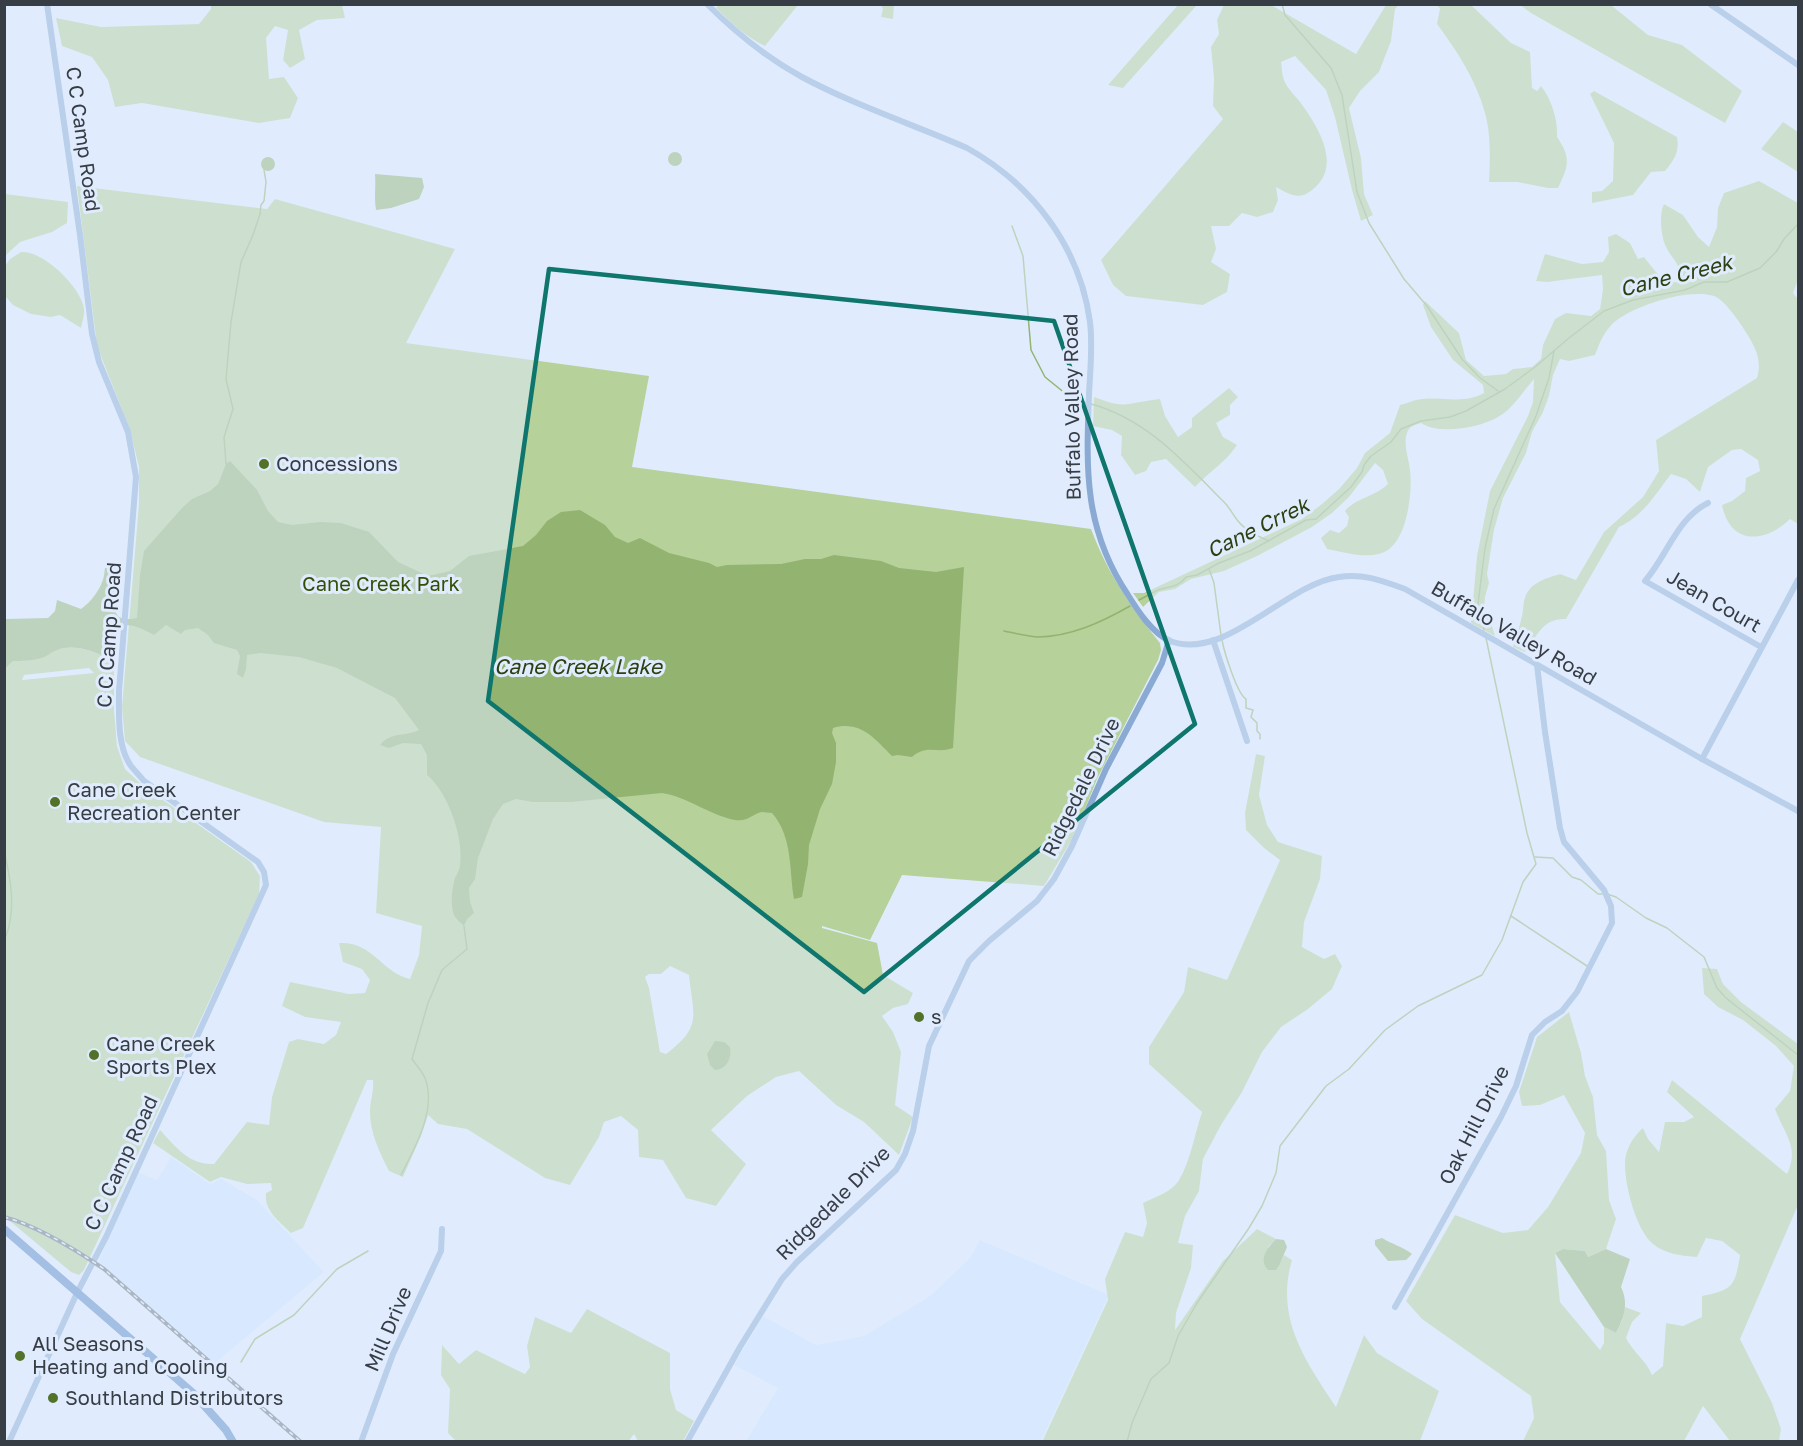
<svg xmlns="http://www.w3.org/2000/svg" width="1803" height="1446" font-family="'Golos Text',sans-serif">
  <rect width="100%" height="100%" fill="#e0ecfd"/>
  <g fill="#cee3fe">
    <path d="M171,1157l39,27 11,-5 35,20 68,73 -109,91 -117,-101 40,-90 19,8z"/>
    <path d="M980,1240l129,55 -68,146h-295l32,-53 -44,-23 29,-49 53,29 48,-9 66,-40 40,-38z"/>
  </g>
  <g fill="#b6d19a" fill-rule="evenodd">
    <path d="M720,4l78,1 -33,41c-19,-9 -33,-22 -49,-38z"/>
    <path d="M342,5l3,13 -28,2 -18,10 6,29 -15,9 -7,-8 5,-30 -13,-4 -9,12 3,41 15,-2 14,21 -8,20 -31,5 -117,-20 -27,4 -7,-27 -16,-23 -30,-11 -6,-28 45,9 98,-3 12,-15v-4z"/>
    <path d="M881,5h13l-1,14 -12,-2 2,-8z"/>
    <path d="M1178,5h19l-74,83 -15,-3z"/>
    <path d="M1224,5h47l85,49 30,-49h13l-4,4 -4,32 -12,31 -19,19 -11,17 12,50 3,36 9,21 -12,6 -9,-31 -17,-73 -9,-27 -31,-34 -14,6c1,5 1,13 3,18 3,9 14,18 19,26 19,27 41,66 3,88 -10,5 -21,-2 -30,-7l2,13 -5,12 -16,5 -15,-4 -13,13h-18l5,23 -5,13 19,12 -3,18 -24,13 -77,-9 -13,-11 -12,-25 122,-141 -10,-13 1,-28 -3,-31 8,-13 -2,-14z"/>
    <path d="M1437,5h34l40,38 19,9 2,36 5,3 4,-5c11,14 17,34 16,51 14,20 12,29 1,51h-10l-31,-6h-28c1,-22 2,-48 -4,-69 -9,-33 -28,-62 -48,-89l3,-15z"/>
    <path d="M1520,5h91l37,30 34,10 60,46 -17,32 -194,-110z"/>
    <path d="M1594,91l83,46c3,15 -3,23 -12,34l-14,1 -18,23 -41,8v-11l10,-1 11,-10 1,-38 -24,-49z"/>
    <path d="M1783,122l15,10v40l-37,-23z"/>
    <path d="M1759,181l39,22v77l-5,13 5,6v225l-8,-5c-26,25 -60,26 -68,-14l10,-4 13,-10 1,-13 14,-7 -2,-11 -17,-11 -9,1 -24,17 -8,25 -14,-13 -15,-5c-16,21 -28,42 -52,53l-53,92c-23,-1 -28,16 -41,33l-12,-5c2,-10 6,-17 8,-27 2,-6 2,-13 3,-19 4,-18 20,-22 36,-27l16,6 28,-48 39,-35 16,-26 -3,-31 101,-62c5,-18 -1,-29 -10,-44 -6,-10 -22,-34 -33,-38 -25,-8 -77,9 -97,24 -12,9 -17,22 -22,35l-26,6 -9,-2 -7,16 -4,21 -6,16 -11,20 -6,21 -23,45 -9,32 -7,44 2,9 -4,14 -1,12 7,14 4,13 -24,-13 6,-67 13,-65 38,-75 5,-14 1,-23c-11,12 -21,30 -36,38 -18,11 -60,18 -77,6 -6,2 -12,3 -14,10 -4,12 2,26 3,37 3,22 -3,75 -28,83 -17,6 -38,-1 -55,-4l-6,-11 9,-8 9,3 8,-7 2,-9 -4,-6c9,-12 31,-15 43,-27l-5,-14 -8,-7 -26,34 -17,16 -20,14 -55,29 -33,15 -33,8 -16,10 -16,3 -16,15 -10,-14h11l158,-74 20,-15 17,-15 18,-21 8,-15 25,-20 10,-28c8,-2 16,-6 23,-6 22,-2 41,5 61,-6l-1,-8 -30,-25 -22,-33 -8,-22 2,-4 34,32 7,27 18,16 22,-2 7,-5 19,-2 9,-8 2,-14 12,-26 11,-6 25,3 9,-7 3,-20 -1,-14 -55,7 -11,-1 9,-27 37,10 21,-2 6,-10 -1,-15 8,-3 14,9 8,16 6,-2c10,12 18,27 35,25 3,-22 -9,-22 -15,-40 -3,-10 -5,-28 0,-38l19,11 15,22 11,10 8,-20 1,-19 6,-15z"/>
    <path d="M77,186l190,23 8,-10 180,50 -49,94 243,33 -17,91 459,62c17,45 39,77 69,114l1,7 -3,10 -61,119 -23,57 -30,50 -142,-11 -32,65 -48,-14v2l55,15 6,32 30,18 -5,11 -15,4 -11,8 11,16 8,20 -6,53 18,12 -14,38 -35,-33 -28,-17 -37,-34 -23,6 -29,19 -36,34 35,34 -30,42 -30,-8 -23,-38 -24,-3 -1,-27 -17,-14 -17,6 -5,15 -29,48 -25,-7 -78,-49 -29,-5 -10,-9 -7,21 -18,41 -14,-6c-10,-20 -20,-40 -19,-63 1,-10 4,-18 3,-28h-6l-64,148 -12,5c-12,-12 -27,-22 -25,-40l6,-3 -1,-7 -24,1 -26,-7 -11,5 -57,-39 7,-13c16,17 29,35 54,34l33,-42 22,3 3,-28 17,-55 9,-3 26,5 12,-9 5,-13 -36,-5 -23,-11 8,-24 59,12 16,-1 5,-13 -8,-11 -19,-7 -4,-19c34,-2 42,29 71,36l9,-24 3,-29 -46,-13 5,-86 -57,-5 -184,-65 -15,-16 -3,-34 17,-203v-37l-9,-37 -33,-84zM670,966l19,9c4,41 14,51 -23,79l-6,-2 -11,-64 -4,-11 4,-3h12z"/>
    <path d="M5,194l63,8 -1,21 -15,9 -32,10 -15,14z"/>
    <path d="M21,252c22,-2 61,36 63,57 1,5 -2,13 -3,19l-21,-13 -9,2 -20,-3 -18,-9 -8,-9v-30l5,-7z"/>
    <path d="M1229,388l9,9 -8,8v10l-14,8 7,14 14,8c-11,17 -28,27 -42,42l-29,-28 -15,3 -5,9 -11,4 -14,-20 1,-19 -10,-6 -19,-4 1,-29c11,4 23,9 35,7 11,-2 20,-4 31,-5l5,17 13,21 14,-10v-9z"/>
    <path d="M118,626l-10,45h6v39l3,36 8,23 17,16 109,77 9,14 -1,18 -175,376 -5,5 -8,-3 -66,-55v-548l8,-8c10,0 19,0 29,-3 5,-1 8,-5 12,-7 16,-7 33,-2 47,4l8,-10v-13zM89,668l5,5 -72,7 2,-5z"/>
    <path d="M1256,754l9,2 -6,39 8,30 11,17 44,14 -2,23 -16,43 -2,25 22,12 11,-5 7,12 -10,23 -24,20 -27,18 -19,25 -20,40 -21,33 -18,34 -4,32 -14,25 -7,27 15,2 -2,23 -15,45 -1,17 48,-69 34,-32 19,10 -8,8 12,17 4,-9 8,5c-17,58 13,100 44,147l28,-72 13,18 62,38 -19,50 -378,1 66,-142 -3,-21 20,-47 18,5 4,-14 -4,-20c12,-6 29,-11 36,-23 11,-18 16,-47 23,-68l-53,-48v-17l35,-55 4,-25 39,13 53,-120 -16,-12 -18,-18 -1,-17z"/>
    <path d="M1702,968l15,1 6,15 18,18 57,42v161l-58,134 32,64 9,26 -2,12h-49l-27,-35 -19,35h-161l11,-23 -3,-22 -109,-77 -16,-18 49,-86 48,18 25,-3 20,-23 33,-54 4,-20 -21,-38 -24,10 -18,1 -3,-14 18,-55 32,-25 12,41 4,23 8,21 4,38 9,16 3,49 7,19 -10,30 -18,8 -3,-6 -22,-2 -8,4 5,49 40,48 4,-7v-16l12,6 6,-12 3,-14 16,6 -9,9 -6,16c7,14 20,22 26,37l11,-9 3,-43 17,3 19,-9v-21c31,-6 33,-10 38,-41l-18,-14 -16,-3 -9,19c-15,-1 -32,-3 -44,-13 -17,-14 -28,-58 -28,-79 -1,-13 8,-29 18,-37l5,11 11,13 6,-30h19l10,-5 -27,-25 5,-12 115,94c13,-27 -3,-40 -12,-65l15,-18 4,-25 -18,-20 -33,-26 -25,-13 -14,-13z"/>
    <path d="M587,1309l83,44v36l6,21 18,11 -11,20h-45l-4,-7 -6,8h-171l-9,-9 2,-44 -9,-14 1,-30 17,19 17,-14 49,24 5,-7 -3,-21 8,-29 36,16z"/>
  </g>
  <g fill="#93b371">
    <circle cx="675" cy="159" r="7"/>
    <circle cx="268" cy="164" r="7"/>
    <path d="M375,174l47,4 2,9 -5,12 -28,9 -15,2c-2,-13 0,-24 -1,-36z"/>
    <path d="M230,461l27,29 11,21 10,11 14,3 28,-3 21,1 28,9 29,30 30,14 22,-5 19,-15 54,-10 13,-11 11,-14 14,-9 19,-2 25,15 10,12 13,6 12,-5 29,15 40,10 8,4 10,-2 54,-1 24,-5h16l13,-4 47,6 18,7 37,4 28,-5 -11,181c-16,6 -26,-4 -41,9l-14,-2 -6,1c-18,-18 -32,-36 -59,-28l-1,5 4,10v19l-4,22 -12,25 -11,36 -1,19 -6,33 -8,2c-5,-29 -1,-62 -22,-86 -3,0 -7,-1 -10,-1 -10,2 -14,10 -27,8 -26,-5 -47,-23 -73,-27l-91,9h-38l-17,-3 -13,5 -10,15 -15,39 -3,21 -6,9 1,14 4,11 -7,6 -3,7c-3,-3 -8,-7 -10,-11 -4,-10 -2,-27 1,-37 2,-4 5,-9 5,-13 4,-27 -12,-73 -33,-90v-20l-6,-11 -18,-1 -14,5 -9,-3c12,-14 25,-8 39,-15l-24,-32 -58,-30 -38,-11 -39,-4 -13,2 -1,14 -3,9 -6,-4 3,-18 -3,-6 -23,-7 -6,-8 -10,-7 -13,2 -4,4 -15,-9 -12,10c-17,-9 -28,-15 -45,-3v13l-8,10c-14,-6 -31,-11 -46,-4 -5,2 -8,6 -13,7 -10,3 -19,3 -29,3l-8,8v-50l43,-1 7,-7 2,-11 24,9c10,-7 20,-20 23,-33 1,-6 0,-9 4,-14 4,6 7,11 8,18 2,17 -12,45 21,38l3,-43 4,-24 38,-43 10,-9 18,-8 8,-7 8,-20z"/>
    <path d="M715,1041l9,1 6,5c2,11 -3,22 -15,23l-5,-5 -3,-11z"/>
    <path d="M1382,1238c9,6 22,9 30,16l-6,6 -18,1 -13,-16v-5z"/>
    <path d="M1276,1239l8,1 3,7 -7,17 -4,6h-8c-10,-10 -1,-22 8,-31z"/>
    <path d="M1563,1249l22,2 3,6 18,-8 24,10 -9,28c8,16 3,31 -5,46l-12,-6 -49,-74z"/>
  </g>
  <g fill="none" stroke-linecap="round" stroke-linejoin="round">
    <g stroke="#93b371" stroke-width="1.5">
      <path d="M1282,4l3,11 46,53 11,27 15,97 12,31 35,56 23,27 35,53 17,18 19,14"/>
      <path d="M1012,226l11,30 8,94 14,27 21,17 20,9"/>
      <path d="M1091,404c56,15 94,59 133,98 6,6 9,13 14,19 8,10 20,15 31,20"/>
      <path d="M226,464l-2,-27 9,-28 -7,-30 5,-57 10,-60 12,-27 7,-21 1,-9 3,-4 2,-19 -2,-12"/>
      <path d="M1209,569l5,14 7,52"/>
      <path d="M1139,600c6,-3 13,-7 19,-10 11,-4 20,-2 28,-13l11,-2 22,-12 31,-12 56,-31 10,-1 35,-32 11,-15 2,-7 7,-9 20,-14 10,-13 20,-8 29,-4 16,-6 39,-22 30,-22 34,-29 35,-27 29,-11 52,-10 19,-8h23l33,-14 16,-16 8,-13 14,-15"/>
      <path d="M1484,630l-6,-26 7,-56 9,-39 42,-93 13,-38 5,-27"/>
      <path d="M1004,631c10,2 22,5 33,6 33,0 65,-15 93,-31"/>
      <path d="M1222,640c2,11 15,54 24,59v9l7,2 -2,7 6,6v8l3,3v5"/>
      <path d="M4,851c7,29 13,62 0,90"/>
      <path d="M1535,857l18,1 19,19 9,3 17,14h4"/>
      <path d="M1607,894l9,3 30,21 21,10 37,29 13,31 9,10 72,57"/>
      <path d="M1511,916l76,50"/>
      <path d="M401,1175c14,-28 36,-65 24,-97 -3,-7 -9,-13 -13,-19l16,-56 14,-33 25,-21 -3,-23"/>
      <path d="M241,1362l14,-23 39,-24 43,-46 31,-18"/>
      <path d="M1127,1442l5,-19 19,-44 18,-16 9,-27 19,-33 52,-75 13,-22 14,-33 4,-27 46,-60 23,-17 36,-39 33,-24 64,-31 20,-35 21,-58 13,-18 -9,-31 -41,-195"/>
    </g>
    <g stroke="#8aaad3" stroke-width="6">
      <path d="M707,4c28,28 60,54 95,73 52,28 110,47 165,71 65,36 113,99 123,174 3,24 0,49 -1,73 -3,76 -5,134 39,200 10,16 24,38 42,46 56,21 115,-57 169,-64 24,-4 44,4 66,12l297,170 96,52"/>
      <path d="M1710,4l88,61"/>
      <path d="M1708,503c-31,15 -41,53 -63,78l116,66"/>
      <path d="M1213,640l34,101"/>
      <path d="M1702,759l96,-179"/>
      <path d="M1395,1307l106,-190 15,-31 16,-51 13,-13 17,-11 15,-19 35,-69 -1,-17 -7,-16 -40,-48 -4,-14 -15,-96 -8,-67"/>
      <path d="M9,1442l68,-149 29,-56 160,-352 -2,-13 -6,-10 -114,-81c-4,-5 -9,-10 -13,-15 -14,-19 -12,-52 -12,-75l17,-214 -8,-45 -29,-70 -7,-28 -12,-99 -33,-231"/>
      <path d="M361,1442l32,-88 48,-103 1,-22"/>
      <path d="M687,1442l53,-95 42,-68 15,-17 99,-92 9,-16 8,-23 16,-85 40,-85 20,-20 48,-40 17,-22 18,-33 34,-77 56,-106 7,-23"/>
    </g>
    <path stroke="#5988c5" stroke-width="8" d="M4,1229l189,164 33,37 7,12"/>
    <g stroke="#6b737e" stroke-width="4">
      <path id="rail" d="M4,1217c34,9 72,33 100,52l197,173"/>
    </g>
    <use href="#rail" stroke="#e0ecfd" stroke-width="1.5" stroke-dasharray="4.5" stroke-linecap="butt"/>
  </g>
  <path d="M0 0H1803V1446H0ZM549,269l505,52 141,403 -331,268 -376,-291z" fill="#e0ecfd" fill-opacity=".55" fill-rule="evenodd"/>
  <path fill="none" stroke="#0f766e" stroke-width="4.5" stroke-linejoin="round" d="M549,269l505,52 141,403 -331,268 -376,-291z"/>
  <g fill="#537229" stroke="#e0ecfd" stroke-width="2">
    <circle cx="264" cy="464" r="6"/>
    <circle cx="55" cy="802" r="6"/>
    <circle cx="919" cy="1017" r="6"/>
    <circle cx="94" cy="1055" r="6"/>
    <circle cx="20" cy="1356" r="6"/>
    <circle cx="53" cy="1398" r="6"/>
  </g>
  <g text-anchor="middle" stroke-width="6" stroke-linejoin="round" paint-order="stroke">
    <g font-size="20" fill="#373d45" stroke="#e0ecfd">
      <text transform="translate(83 139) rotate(82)" y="7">C C Camp Road</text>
      <text transform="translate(1072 407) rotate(-91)" y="7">Buffalo Valley Road</text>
      <text transform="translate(1714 601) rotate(30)" y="7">Jean Court</text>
      <text transform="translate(1514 633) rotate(30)" y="7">Buffalo Valley Road</text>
      <text transform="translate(109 635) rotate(-86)" y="7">C C Camp Road</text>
      <text transform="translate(1081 787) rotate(-64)" y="7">Ridgedale Drive</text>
      <text transform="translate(1474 1125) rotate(-63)" y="7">Oak Hill Drive</text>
      <text transform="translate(121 1163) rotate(-65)" y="7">C C Camp Road</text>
      <text transform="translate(833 1203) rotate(-45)" y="7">Ridgedale Drive</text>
      <text transform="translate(388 1329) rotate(-67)" y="7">Mill Drive</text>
    </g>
    <g font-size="20" fill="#373d45" stroke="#e0ecfd" text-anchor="start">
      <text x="276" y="471">Concessions</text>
      <text x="67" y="797">Cane Creek<tspan x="67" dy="23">Recreation Center</tspan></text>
      <text x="931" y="1024">s</text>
      <text x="106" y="1051">Cane Creek<tspan x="106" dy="23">Sports Plex</tspan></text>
      <text x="32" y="1351">All Seasons<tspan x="32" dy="23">Heating and Cooling</tspan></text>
      <text x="65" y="1405">Southland Distributors</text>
    </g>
    <g font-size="20" fill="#344f05" stroke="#e0ecfd">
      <text x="381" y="591">Cane Creek Park</text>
    </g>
    <g font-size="21" font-style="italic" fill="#2c4011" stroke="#e0ecfd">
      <text transform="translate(1676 276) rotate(-14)" y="7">Cane Creek</text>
      <text transform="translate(1258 528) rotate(-26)" y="7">Cane Crrek</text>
      <text x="578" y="674">Cane Creek Lake</text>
    </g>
  </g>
  <rect width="1803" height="1446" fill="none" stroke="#373d45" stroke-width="12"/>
</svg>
